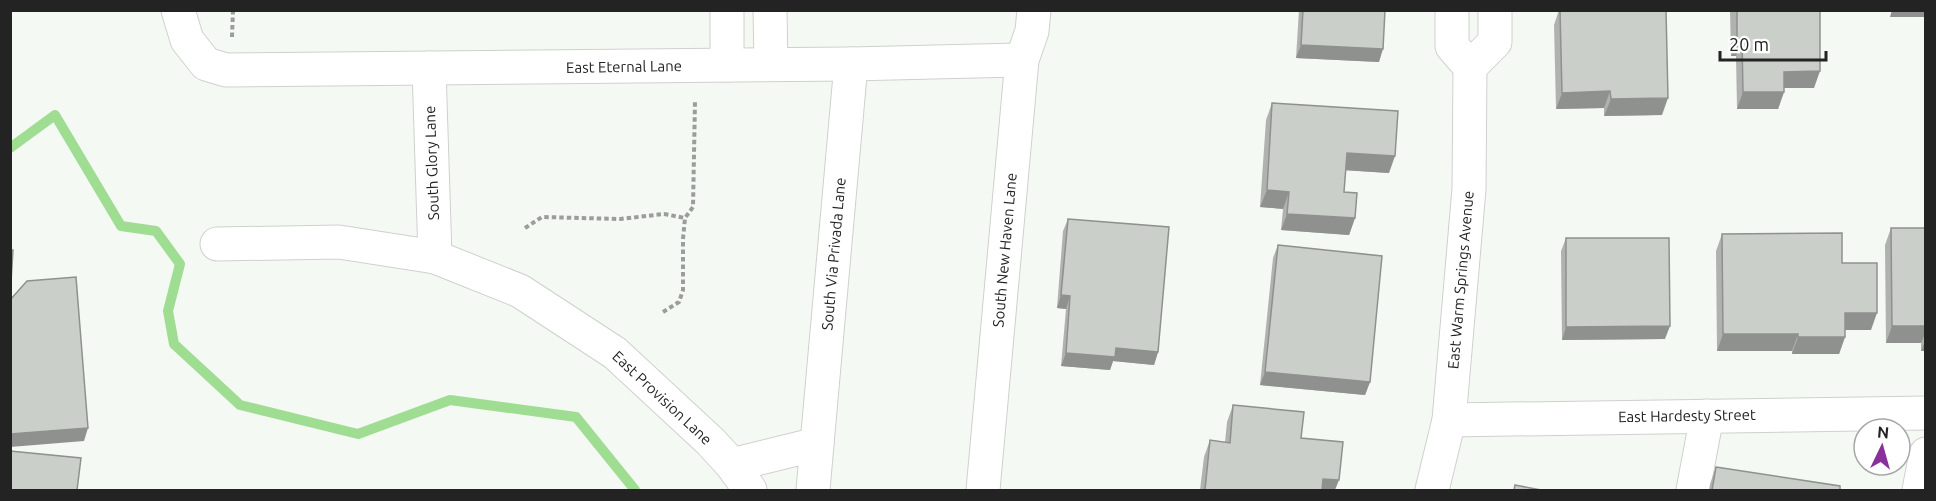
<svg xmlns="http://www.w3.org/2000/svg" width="1936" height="501" font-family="Ubuntu,sans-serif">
  <rect width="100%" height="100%" fill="#f5f9f4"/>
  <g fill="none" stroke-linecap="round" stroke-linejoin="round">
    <path stroke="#9fdd92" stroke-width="10" d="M10,148l45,-33 66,111 35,5 24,33 -12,47 6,33 66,61 118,29 92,-34 126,17 59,73"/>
    <g stroke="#cdd2cc" stroke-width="35">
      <g id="minor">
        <path d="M178,10l9,30 19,24 20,6 625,-6 171,-4"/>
        <path d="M727,10v55"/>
        <path d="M770,10l1,54"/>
        <path d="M1470,67l25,-25v-32"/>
        <path d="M429,68l6,189"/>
        <path d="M217,244l122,-2 96,15 85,34 95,62 96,89 21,23 18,25"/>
        <path d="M1449,420l477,-7"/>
        <path d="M817,444l34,-380"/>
        <path d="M732,465l85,-21 -4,46"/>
        <path d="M983,490l39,-430 10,-29 2,-21"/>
        <path d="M1432,490l17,-70 20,-231 1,-122 -18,-21v-36"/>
        <path d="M1693,490l14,-74"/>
        <path d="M1919,490l7,-36"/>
      </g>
    </g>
    <g stroke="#9a9d9a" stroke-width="4" stroke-dasharray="4.5 3" stroke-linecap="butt">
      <path d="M232,37l1,-27"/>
      <path d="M525,228l17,-11 78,2 44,-5 21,4"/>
      <path d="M663,312l16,-10 4,-12v-51l2,-21 8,-11 2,-106"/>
    </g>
    <use href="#minor" stroke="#fff" stroke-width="33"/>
  </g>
  <g fill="#afb2ae">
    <path d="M1299,10h86l-6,52 -83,-4z"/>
    <path d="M1559,10h107l-4,105 -58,1v-8l-48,1 -2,-84z"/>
    <path d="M1730,10h90l-6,78h-30v4l-6,17h-41l-1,-53h-5z"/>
    <path d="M1272,103l117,70 -44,-3 -1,22 11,26 -6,17 -68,-5 2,-21 -23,-2 6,-87z"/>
    <path d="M1068,219l90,133 -4,13 -41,-4 -3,9 -49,-4 5,-57 -9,-1 6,-77z"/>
    <path d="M1891,228h35v123h-5v-8h-35l-1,-98z"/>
    <path d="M1722,234l120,29 29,67h-26v7l-6,17h-47v-3h-75l-1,-100z"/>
    <path d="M1566,238l99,101 -103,1 -1,-89z"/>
    <path d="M1278,245l92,137 -5,13 -105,-10 13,-127z"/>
    <path d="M1233,405l68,33 34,52h-135l4,-33 6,-17 15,2 2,-20z"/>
    <path d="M1716,467l124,23h-131l1,-6z"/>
  </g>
  <g fill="#8e918d">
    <path d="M1892,10h34v7h-36z"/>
    <path d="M1737,39h5l-6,17h-5z"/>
    <path d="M1301,45l82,4 -4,13 -83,-4z"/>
    <path d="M1820,71l-6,17h-36l6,-16z"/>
    <path d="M1610,91l-6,17 -48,1 6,-16z"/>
    <path d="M1743,92h41l-6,17h-41z"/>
    <path d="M1668,98l-6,17 -58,1 7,-17z"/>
    <path d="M1347,153l48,3 -6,17 -48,-3z"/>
    <path d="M1267,190l22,2 -6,17 -23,-2z"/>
    <path d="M1287,214l68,4 -6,17 -68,-5z"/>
    <path d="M1061,295l9,1 -4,13 -9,-1z"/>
    <path d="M1845,313h32l-6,17h-33z"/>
    <path d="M1670,326l-5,13 -103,1 4,-13z"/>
    <path d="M1892,326h34v5l-5,12h-35z"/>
    <path d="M1723,334h75l-6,17h-75z"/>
    <path d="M1798,337h47l-6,17h-47z"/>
    <path d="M1926,339v12h-5z"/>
    <path d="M1116,348l42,4 -4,13 -41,-4 -3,9 -49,-4 5,-13z"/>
    <path d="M1265,372l105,10 -5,13 -105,-10z"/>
    <path d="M88,428l-4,13 -74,6v-13z"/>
    <path d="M1323,479l16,1 -4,10h-16z"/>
  </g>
  <g fill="#cbcfca" stroke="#8e918d" stroke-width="1.5">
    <path d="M1303,10h82l-2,39 -82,-4z"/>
    <path d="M1560,10h106l2,88 -57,1 -1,-8 -48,2z"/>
    <path d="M1737,10h83v61l-36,1v20h-41l-1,-53h-5z"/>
    <path d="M1272,103l126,8 -3,45 -48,-3 -3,39 13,1 -2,25 -68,-4 2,-22 -22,-2z"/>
    <path d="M1068,219l101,8 -11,125 -42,-4 -1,9 -49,-4 4,-57 -9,-1z"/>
    <path d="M1891,228h35v98h-34z"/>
    <path d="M1842,233v30h35v50h-32v24h-47v-3h-75l-1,-100z"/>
    <path d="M1566,238h103l1,88 -104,1z"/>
    <path d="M1278,245l104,11 -12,126 -105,-10z"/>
    <path d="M10,250h3l-2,32h-1z"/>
    <path d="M76,277l12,151 -78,6v-134l17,-19z"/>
    <path d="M1233,405l71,7 -3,26 42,4 -4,38 -16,-1 -1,11h-117l5,-50 20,3z"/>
    <path d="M10,451l71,7 -4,32h-67z"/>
    <path d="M1716,467l124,19v4h-128z"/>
    <path d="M1515,485l26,5h-27z"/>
  </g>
  <g text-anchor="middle" stroke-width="4.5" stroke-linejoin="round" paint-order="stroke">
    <g font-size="15" fill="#222322" stroke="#fff">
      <text transform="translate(624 67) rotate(-1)" y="5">East Eternal Lane</text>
      <text transform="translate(432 163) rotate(-92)" y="5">South Glory Lane</text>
      <text transform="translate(1005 250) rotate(-85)" y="5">South New Haven Lane</text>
      <text transform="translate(834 254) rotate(-85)" y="5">South Via Privada Lane</text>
      <text transform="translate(1461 280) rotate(-85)" y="5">East Warm Springs Avenue</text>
      <text transform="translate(662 398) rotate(43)" y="5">East Provision Lane</text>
      <text transform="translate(1687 416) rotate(-1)" y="5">East Hardesty Street</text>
    </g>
  </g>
  <rect width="1936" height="501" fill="none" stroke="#222322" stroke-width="24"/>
  <g transform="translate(1882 447) rotate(5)"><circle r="28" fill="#ffffff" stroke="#a7a7a7" stroke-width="1.5"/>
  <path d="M0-4.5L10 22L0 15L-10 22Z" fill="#89309c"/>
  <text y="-9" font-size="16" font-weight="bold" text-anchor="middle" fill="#222322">N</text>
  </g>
  <path d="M1720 51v9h106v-9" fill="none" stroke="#222322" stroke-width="3"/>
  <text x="1729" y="51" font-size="18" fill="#222322" stroke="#ffffff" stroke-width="4.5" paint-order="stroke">20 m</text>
</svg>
